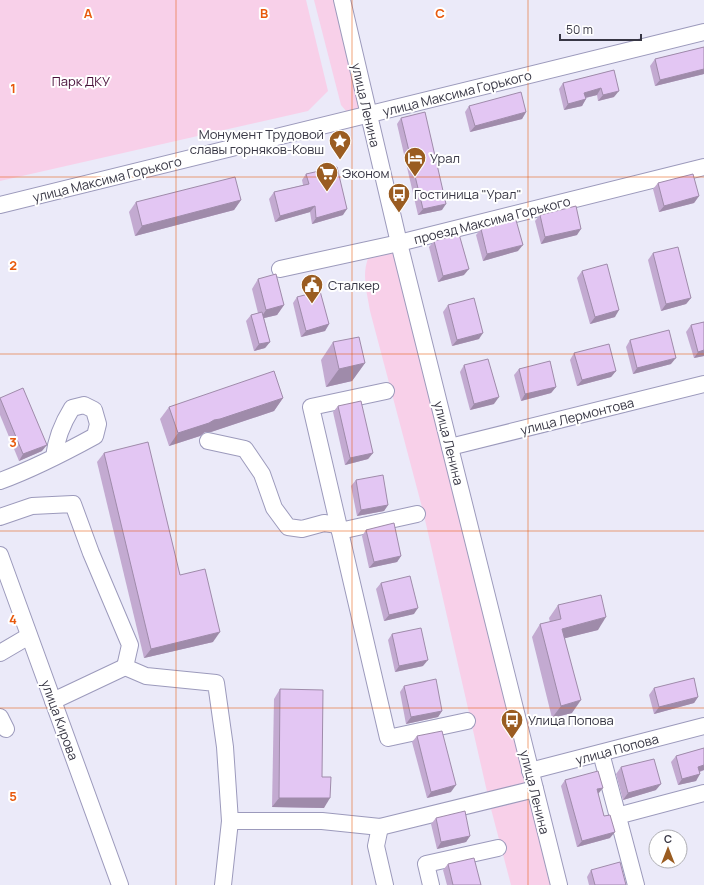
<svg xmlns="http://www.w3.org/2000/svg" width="704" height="885" font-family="Manrope,sans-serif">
  <rect width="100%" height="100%" fill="#ebeaf9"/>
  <g fill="#f8d0e9">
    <path d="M0,0h306l22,91 -20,20 -308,70z"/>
    <path d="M314,0h23l24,108 -14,4 -6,-7z"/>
    <path d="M381,252l13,1 133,534 -39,9 -65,-285 -53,-200c-3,-19 -9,-37 -1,-55z"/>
    <path d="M529,794l23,91h-41l-21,-80z"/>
  </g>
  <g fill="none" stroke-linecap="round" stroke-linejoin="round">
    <g stroke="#9c9abc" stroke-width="18">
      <g id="minor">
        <path d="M342,0l57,243 160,642"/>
        <path d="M0,205l704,-173"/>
        <path d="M280,269l119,-26 305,-76"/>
        <path d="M386,391l-75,16 77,331 79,-17"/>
        <path d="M208,441l37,8 17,25 12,34 14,19 14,2 22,-6 14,2"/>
        <path d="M450,447l254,-63"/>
        <path d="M0,481c33,-12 64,-28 95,-45l3,-12 -4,-14 -10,-5 -12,3c-10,16 -16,31 -18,49"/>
        <path d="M0,517l32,-11 41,-2 18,49 39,92 -5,22 21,9 70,7 9,64 5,74"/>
        <path d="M340,531l77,-17"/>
        <path d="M0,555l120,330"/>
        <path d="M0,653l29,-17"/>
        <path d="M53,701l72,-34"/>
        <path d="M0,717l6,12"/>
        <path d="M601,753l35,132"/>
        <path d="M530,771l174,-45"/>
        <path d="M617,816l87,-23"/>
        <path d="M380,827l-4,19 9,39"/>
        <path d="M223,885l7,-64h92l58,6 155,-38"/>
        <path d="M431,885l-5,-21 72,-16"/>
      </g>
    </g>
    <use href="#minor" stroke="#fff" stroke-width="16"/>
  </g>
  <g fill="#c3aad1">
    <path d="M704,47v27l-49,12 -5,-20 5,-7z"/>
    <path d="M614,70v27l-16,4 -1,-6 -11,3 -4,8 -18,4 -5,-21 4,-6z"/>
    <path d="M469,106l57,6 -4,7 -52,13 -5,-20z"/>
    <path d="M401,118l41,92 -24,5 -21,-91z"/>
    <path d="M306,174l37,41 -31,9 -2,-12 -35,10 -6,-23 5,-7 29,-7 -1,-5z"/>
    <path d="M658,183l41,13 -5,7 -35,9 -6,-23z"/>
    <path d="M241,200l-7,10 -99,26 -6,-24 7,-10z"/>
    <path d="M540,215l37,20 -36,9 -6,-23z"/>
    <path d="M481,229l37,22 -35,10 -7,-26z"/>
    <path d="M434,241l30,34 -26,7 -9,-35z"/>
    <path d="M653,253l38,45 -5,6 -25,7 -13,-51z"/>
    <path d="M582,271l33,46 -25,7 -13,-46z"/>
    <path d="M258,279l26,26 -7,10 -13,3 6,24 -5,6 -11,3 -8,-30 5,-6 7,-2 -6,-24z"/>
    <path d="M297,297l32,27 -4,7 -24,6 -8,-34z"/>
    <path d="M448,305l31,34 -27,7 -9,-34z"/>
    <path d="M704,322v34l-10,2 -8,-26 5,-7z"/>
    <path d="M630,340l41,24 -38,10 -7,-27z"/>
    <path d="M333,342l32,21 -13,18 -26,6 -5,-27z"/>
    <path d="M574,353l42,18 -5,6 -34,9 -7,-26z"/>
    <path d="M464,365l30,39 -24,6 -10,-38z"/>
    <path d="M519,369l37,18 -5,6 -30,8 -7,-26z"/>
    <path d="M0,398l42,53 -23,10 -19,-46z"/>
    <path d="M283,398l-9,13 -63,21h-6l-5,4 -31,10 -9,-27 9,-12z"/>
    <path d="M338,406l35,47 -5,6 -23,6 -12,-53z"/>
    <path d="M104,453l76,122 33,67 -69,16 -47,-196z"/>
    <path d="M356,480l32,25 -4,6 -27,5 -6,-30z"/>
    <path d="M366,530l35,26 -4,6 -28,6 -7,-32z"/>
    <path d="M381,583l33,31 -30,7 -8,-32z"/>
    <path d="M558,605l40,25 -33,8 7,75 -20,5 -20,-81 8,-13 10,-2 -1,-4z"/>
    <path d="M392,634l31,32 -28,6 -7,-32z"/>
    <path d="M404,686l38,25 -4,6 -32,7 -6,-32z"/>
    <path d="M654,688l44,9 -4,6 -40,11 -5,-19z"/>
    <path d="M280,689l42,88 2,31 -52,-1 2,-108z"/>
    <path d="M417,736l34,56 -24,6 -15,-56z"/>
    <path d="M704,748v22l-4,2 -4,9 -18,4 -7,-23 5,-6z"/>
    <path d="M621,767l35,23 -33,10 -7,-26z"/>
    <path d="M565,780l33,14 12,44 -33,9 -16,-61z"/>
    <path d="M436,818l34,18 -4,6 -29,7 -6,-25z"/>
    <path d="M448,864l33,21h-34l-4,-15z"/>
    <path d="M591,870l35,15h-37l-2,-8z"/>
  </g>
  <g fill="#9f8baa">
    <path d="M704,69v5l-49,12 5,-6z"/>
    <path d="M601,88l-4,7 -17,4 4,-6z"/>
    <path d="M619,91l-5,6 -16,4 5,-6z"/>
    <path d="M586,99l-4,7 -18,4 4,-6z"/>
    <path d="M526,112l-4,7 -52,13 5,-6z"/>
    <path d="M699,196l-5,7 -35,9 5,-6z"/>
    <path d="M241,200l-7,10 -99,26 7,-10z"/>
    <path d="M446,204l-4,6 -24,5 5,-6z"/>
    <path d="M315,206l-5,6 -35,10 5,-6z"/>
    <path d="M347,209l-4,6 -31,9 4,-6z"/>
    <path d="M581,229l-4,6 -36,9 4,-7z"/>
    <path d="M523,245l-5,6 -35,10 4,-7z"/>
    <path d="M469,269l-5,6 -26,7 5,-6z"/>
    <path d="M691,298l-5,6 -25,7 5,-7z"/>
    <path d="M284,305l-7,10 -17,4 6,-9z"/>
    <path d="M619,310l-4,7 -25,7 5,-7z"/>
    <path d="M329,324l-4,7 -24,6 5,-6z"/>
    <path d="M483,333l-4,6 -27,7 5,-6z"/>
    <path d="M270,342l-5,6 -11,3 5,-7z"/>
    <path d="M704,350v6l-10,2 4,-6z"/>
    <path d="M676,358l-5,6 -38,10 4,-6z"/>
    <path d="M365,363l-13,18 -26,6 13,-18z"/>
    <path d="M616,371l-5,6 -34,9 5,-6z"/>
    <path d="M556,387l-5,6 -30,8 4,-7z"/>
    <path d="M499,397l-5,7 -24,6 4,-6z"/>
    <path d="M283,398l-9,13 -63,21h-6l-5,4 -31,10 9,-13 36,-13z"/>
    <path d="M47,445l-5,6 -23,10 4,-7z"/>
    <path d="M373,453l-5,6 -23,6 5,-7z"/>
    <path d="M388,505l-4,6 -27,5 4,-6z"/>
    <path d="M401,556l-4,6 -28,6 5,-6z"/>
    <path d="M418,608l-4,6 -30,7 5,-6z"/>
    <path d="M606,617l-8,13 -44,11 8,-12z"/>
    <path d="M220,632l-7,10 -69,16 7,-9z"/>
    <path d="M428,660l-5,6 -28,6 4,-6z"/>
    <path d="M698,697l-4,6 -40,11 5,-7z"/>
    <path d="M581,700l-9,13 -20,5 9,-12z"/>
    <path d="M442,711l-4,6 -32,7 5,-7z"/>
    <path d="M704,765v5l-10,3 4,-6z"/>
    <path d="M700,774l-4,7 -18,4 4,-6z"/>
    <path d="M661,784l-5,6 -33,10 5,-7z"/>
    <path d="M456,785l-5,7 -24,6 4,-6z"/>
    <path d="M603,788l-5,6 -1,-5z"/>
    <path d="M279,798h51l-6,10 -52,-1z"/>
    <path d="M615,832l-5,6 -33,9 5,-6z"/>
    <path d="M470,836l-4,6 -29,7 4,-7z"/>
  </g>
  <g fill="#e3c6f3" stroke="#9f8baa">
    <path d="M704,47v22l-44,11 -5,-21z"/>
    <path d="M614,70l5,21 -16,4 -2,-7 -17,5 2,6 -18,5 -5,-21z"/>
    <path d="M521,92l5,20 -51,14 -6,-20z"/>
    <path d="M425,112l21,92 -23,5 -22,-91z"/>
    <path d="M337,167l10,42 -31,9 -1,-12 -35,10 -6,-24 35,-8 -3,-10z"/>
    <path d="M693,174l6,22 -35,10 -6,-23z"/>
    <path d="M235,177l6,23 -99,26 -6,-24z"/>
    <path d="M576,206l5,23 -36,8 -5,-22z"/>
    <path d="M516,220l7,25 -36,9 -6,-25z"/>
    <path d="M459,234l10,35 -26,7 -9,-35z"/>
    <path d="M678,247l13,51 -25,6 -13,-51z"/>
    <path d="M607,264l12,46 -24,7 -13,-46z"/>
    <path d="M276,274l8,31 -18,5 -8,-31z"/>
    <path d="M320,291l9,33 -23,7 -9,-34z"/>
    <path d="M474,298l9,35 -26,7 -9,-35z"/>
    <path d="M262,312l8,30 -11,2 -8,-29z"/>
    <path d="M704,322v28l-6,2 -7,-27z"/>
    <path d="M669,330l7,28 -39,10 -7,-28z"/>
    <path d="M359,337l6,26 -26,6 -6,-27z"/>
    <path d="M609,344l7,27 -34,9 -8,-27z"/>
    <path d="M488,359l11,38 -25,7 -10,-39z"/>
    <path d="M550,361l6,26 -31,7 -6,-25z"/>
    <path d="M274,371l9,27 -63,21 -6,1 -5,3 -31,10 -9,-26z"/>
    <path d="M23,388l24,57 -24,9 -23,-56z"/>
    <path d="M361,401l12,52 -23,5 -12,-52z"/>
    <path d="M148,442l32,133 25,-6 15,63 -69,17 -47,-196z"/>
    <path d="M383,475l5,30 -27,5 -5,-30z"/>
    <path d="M394,523l7,33 -27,6 -8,-32z"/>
    <path d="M410,576l8,32 -29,7 -8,-32z"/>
    <path d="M601,595l5,22 -44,12 19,71 -20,6 -21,-82 21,-5 -3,-14z"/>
    <path d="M421,628l7,32 -29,6 -7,-32z"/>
    <path d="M694,678l4,19 -39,10 -5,-19z"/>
    <path d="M436,679l6,32 -31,6 -7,-31z"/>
    <path d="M280,689l43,1 -1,87h9l-1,21h-51z"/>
    <path d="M442,731l14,54 -25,7 -14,-56z"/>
    <path d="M704,748v17l-6,2 2,7 -18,5 -6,-23z"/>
    <path d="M654,759l7,25 -33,9 -7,-26z"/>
    <path d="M598,771l5,17 -6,1 7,27 6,-1 5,17 -33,9 -17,-61z"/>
    <path d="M465,811l5,25 -29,6 -5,-24z"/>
    <path d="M474,858l7,27h-28l-5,-21z"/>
    <path d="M620,862l6,23h-31l-4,-15z"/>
  </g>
  <path fill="none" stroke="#e8590c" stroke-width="1" stroke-opacity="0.55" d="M176,0v885M352,0v885M528,0v885M0,177h704M0,354h704M0,531h704M0,708h704"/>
  <defs>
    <g id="sight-pin" transform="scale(1.15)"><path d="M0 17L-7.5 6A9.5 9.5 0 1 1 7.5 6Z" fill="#9a5c21" stroke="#fff"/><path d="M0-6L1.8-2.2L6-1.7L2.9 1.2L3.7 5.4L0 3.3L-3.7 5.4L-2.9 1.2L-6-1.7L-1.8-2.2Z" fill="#fff"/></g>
    <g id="hotel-pin" transform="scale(1.15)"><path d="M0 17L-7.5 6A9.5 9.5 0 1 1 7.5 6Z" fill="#9a5c21" stroke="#fff"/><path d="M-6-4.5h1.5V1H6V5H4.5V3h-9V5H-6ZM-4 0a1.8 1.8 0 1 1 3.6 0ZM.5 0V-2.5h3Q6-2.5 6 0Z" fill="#fff"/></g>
    <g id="supermarket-pin" transform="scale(1.15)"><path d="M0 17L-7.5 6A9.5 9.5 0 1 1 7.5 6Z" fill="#9a5c21" stroke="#fff"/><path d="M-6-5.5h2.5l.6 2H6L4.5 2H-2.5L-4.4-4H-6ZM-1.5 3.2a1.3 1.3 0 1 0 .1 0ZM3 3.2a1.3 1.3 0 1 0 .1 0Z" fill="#fff"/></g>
    <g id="bus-pin" transform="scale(1.15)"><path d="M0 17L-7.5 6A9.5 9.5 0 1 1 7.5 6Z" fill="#9a5c21" stroke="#fff"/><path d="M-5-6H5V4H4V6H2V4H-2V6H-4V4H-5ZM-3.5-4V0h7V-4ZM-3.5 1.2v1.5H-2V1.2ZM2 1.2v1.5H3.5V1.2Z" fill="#fff"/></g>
    <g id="civic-pin" transform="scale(1.15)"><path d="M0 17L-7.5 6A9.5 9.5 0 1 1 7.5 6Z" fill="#9a5c21" stroke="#fff"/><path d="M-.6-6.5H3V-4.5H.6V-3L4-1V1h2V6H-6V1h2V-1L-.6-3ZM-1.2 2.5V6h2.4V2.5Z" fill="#fff"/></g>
  </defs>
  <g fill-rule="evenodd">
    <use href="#sight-pin" x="340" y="141"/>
    <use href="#hotel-pin" x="415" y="158"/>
    <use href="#supermarket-pin" x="327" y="173"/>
    <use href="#bus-pin" x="399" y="194"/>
    <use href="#civic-pin" x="312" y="285"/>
    <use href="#bus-pin" x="512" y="720"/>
  </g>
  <g text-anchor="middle" stroke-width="4" stroke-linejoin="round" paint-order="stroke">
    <g font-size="13" fill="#49113a" stroke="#fff">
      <text x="81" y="86">Парк ДКУ</text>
    </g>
    <g font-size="13" fill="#373644" stroke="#fff">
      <text transform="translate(457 93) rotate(-14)" y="5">улица Максима Горького</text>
      <text transform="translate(366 105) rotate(77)" y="5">улица Ленина</text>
      <text transform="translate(107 179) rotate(-14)" y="5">улица Максима Горького</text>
      <text transform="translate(492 220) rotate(-14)" y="5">проезд Максима Горького</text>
      <text transform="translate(577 416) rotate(-14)" y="5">улица Лермонтова</text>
      <text transform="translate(449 443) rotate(76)" y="5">улица Ленина</text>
      <text transform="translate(60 720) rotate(70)" y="5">улица Кирова</text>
      <text transform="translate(617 749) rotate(-15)" y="5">улица Попова</text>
      <text transform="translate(535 792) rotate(76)" y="5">улица Ленина</text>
    </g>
    <g font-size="13" fill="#373644" stroke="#fff" text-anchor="start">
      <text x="324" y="139" text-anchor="end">Монумент Трудовой<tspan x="324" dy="15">славы горняков-Ковш</tspan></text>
      <text x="430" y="163">Урал</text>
      <text x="342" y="178">Эконом</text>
      <text x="414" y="199">Гостиница "Урал"</text>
      <text x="328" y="290">Сталкер</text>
      <text x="528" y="725">Улица Попова</text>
    </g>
  </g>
  <g font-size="13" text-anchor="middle" font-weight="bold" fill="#e8590c" stroke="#fff" stroke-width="4" stroke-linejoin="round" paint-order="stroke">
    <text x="88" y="18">A</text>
    <text x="264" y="18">B</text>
    <text x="440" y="18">C</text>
    <text x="13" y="93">1</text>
    <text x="13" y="270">2</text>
    <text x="13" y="447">3</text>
    <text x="13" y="624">4</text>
    <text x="13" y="801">5</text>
  </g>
  <g transform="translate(668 849)"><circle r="19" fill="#ffffff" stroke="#afafb4"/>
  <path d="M0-3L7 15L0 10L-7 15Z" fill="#9a5c21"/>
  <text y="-6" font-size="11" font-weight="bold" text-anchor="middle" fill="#373644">С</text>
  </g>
  <path d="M560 34v6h81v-6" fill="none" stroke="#373644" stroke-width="2"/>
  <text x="566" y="34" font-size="12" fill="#373644" stroke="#ffffff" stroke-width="3" paint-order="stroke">50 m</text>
</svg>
